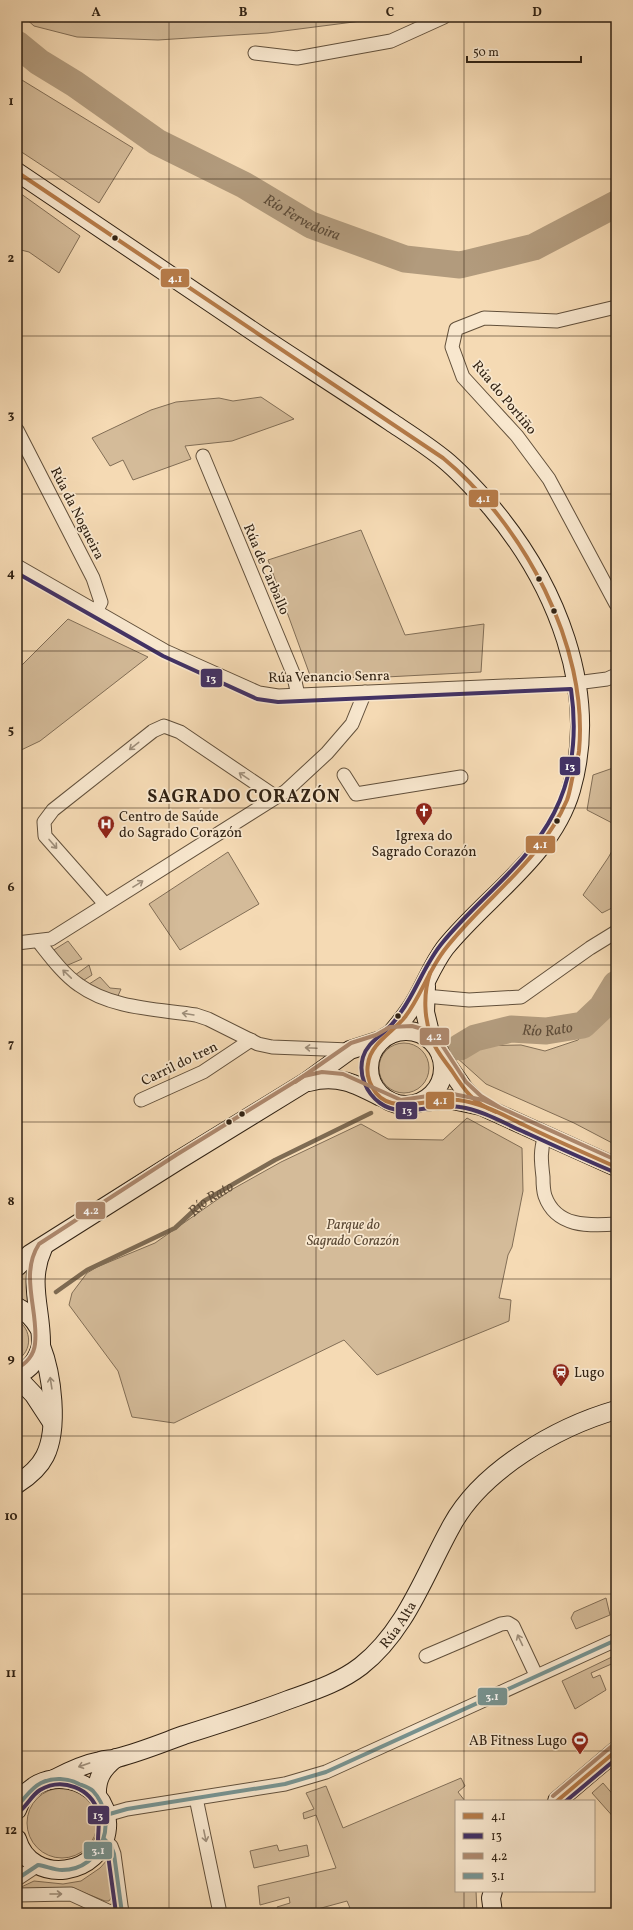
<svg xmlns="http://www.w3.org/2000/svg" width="633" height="1930" font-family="Vollkorn,serif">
  <rect width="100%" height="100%" fill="#f5dab4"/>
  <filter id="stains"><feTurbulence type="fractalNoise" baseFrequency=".005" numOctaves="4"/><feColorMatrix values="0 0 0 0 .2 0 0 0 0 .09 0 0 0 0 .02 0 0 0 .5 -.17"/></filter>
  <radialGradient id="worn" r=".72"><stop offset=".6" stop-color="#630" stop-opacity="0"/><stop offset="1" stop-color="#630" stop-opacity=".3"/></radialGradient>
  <g fill="#d4bb99" stroke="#826e56">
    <path d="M24,17h345v3l-101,13 -110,7 -81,-3 -43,-11z"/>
    <path d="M17,77l116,71 -34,55 -82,-54z"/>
    <path d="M17,191l63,45 -21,37 -30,-21 -12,-3z"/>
    <path d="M261,397l33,22 -62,22 -47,5 6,13 -58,21 -10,-20 -13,6 -18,-28 59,-28 25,-8 43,-4 14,3z"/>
    <path d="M361,530l44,105 79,-11 -3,48 -95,5 -75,1 -43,-118z"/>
    <path d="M68,619l80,38 -108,84 -23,11v-82z"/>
    <path d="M616,767v58l-29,-15 6,-35z"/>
    <path d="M616,844v62l-14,7 -19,-18 25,-37z"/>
    <path d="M228,852l31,52 -79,46 -31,-46z"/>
    <path d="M68,941l14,18 -21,9 -12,-15z"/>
    <path d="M89,965l3,10 -14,9 -7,-6z"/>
    <path d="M100,977l10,11 11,1 -4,9 -34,-10z"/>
    <path d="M616,992v153l-42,-22 -88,-39 -30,-27 9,-9 5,-2 51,-1 24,6 33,-11z"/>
    <circle cx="404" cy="1068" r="25"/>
    <path d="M467,1118l55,30 1,43 -11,56 -4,8 -9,43 12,2 -2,21 -132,54 -33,-35 -170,83 -42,-6 -14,-46 -49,-66 3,-12 15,-20 10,-6 58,-24 76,-53 50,-28 80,-38 27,15 55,1z"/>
    <path d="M28,1265l3,38 -14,-5v-19z"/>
    <path d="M17,1320c15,9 16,31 0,40z"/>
    <path d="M606,1598l4,17 -34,14 -5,-11 3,-6z"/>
    <path d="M616,1655v7l-25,11 2,5 7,-3 6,15 -31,19 -13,-28z"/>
    <path d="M461,1778l4,8 -7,6 7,9h-9v90h20l1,22h-125l-5,-12 -44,12h-24l-2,-6 13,-4 -1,-6 -29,8 -2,-19 78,-18 -20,-53 -12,4 -1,-6 11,-4 -8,-16 20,-7 17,42z"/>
    <path d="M603,1783l13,15v22l-24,-27z"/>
    <circle cx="62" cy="1823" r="35"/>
    <path d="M277,1845l2,6 28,-6 2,11 -55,12 -4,-17z"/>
    <path d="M108,1859l3,39 -2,3h-4l-25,-10 -63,-2 17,-8 29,3 18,-3 19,-13z"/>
  </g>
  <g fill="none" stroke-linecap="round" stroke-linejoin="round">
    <path stroke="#7e6b53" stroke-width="4.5" id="s1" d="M56,1292l31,-22 88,-42 29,-27 71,-41 96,-47"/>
    <g stroke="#b29b7d" stroke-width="27">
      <path id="s2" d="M17,44l22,18 36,22 82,58 87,43 67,40 94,34 55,6 74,-18 82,-43"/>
      <path id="s3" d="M460,1047l15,-9 36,-9 35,2 37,-6 19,-18 14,-23"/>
    </g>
    <g stroke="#62503b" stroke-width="15">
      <g id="street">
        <path d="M255,53l42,5 94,-17 53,-24"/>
        <path d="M616,307l-59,14 -73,-3 -28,11 -4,18 11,30 54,59 32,43 67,125"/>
        <path d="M17,430l76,148 8,24 -5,10"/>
        <path d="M203,456l90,217 5,22"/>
        <path d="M17,566l148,85 94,42 19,3 298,-13 31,-4 9,-4"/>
        <path d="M344,775l12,19 105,-17"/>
        <path d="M105,904l-60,-68 -1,-14 9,-12 100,-79 11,-5 16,6 96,65"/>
        <path d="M38,941c12,15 25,33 41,44 33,24 79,24 117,30l12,4 50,25 14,3 78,3"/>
        <path d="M17,943l34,-4 235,-148 41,-38 25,-29 13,-32"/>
        <path d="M425,996l44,4 52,-3 69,-49 26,-16"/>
        <path d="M141,1100l62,-28 48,-32"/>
        <path d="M545,1135c-5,16 -4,25 -2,42 0,6 0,13 2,19 11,31 43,30 71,28"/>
        <path d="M426,1656l75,-32 7,-1 5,3 23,49"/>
        <path d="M196,1798l24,115"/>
        <path d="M106,1815l21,-6 158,-25 41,-12 290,-132"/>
        <path d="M104,1839l7,7 3,8 8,59"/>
        <path d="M17,1879l21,-14"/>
        <path d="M17,1895l54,-1 39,18 11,-4"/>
      </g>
    </g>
    <g stroke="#312213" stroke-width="20">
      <g id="secondary">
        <path d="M17,172c81,55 162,110 243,164 44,29 88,57 131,86 18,12 37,24 54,38 17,14 31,30 46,47 64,76 109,183 80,283 -19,66 -85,107 -126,158 -12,16 -19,35 -29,52 -7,13 -16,23 -25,34"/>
        <path d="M426,986l-1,26 7,29"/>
        <circle cx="406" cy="1068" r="37"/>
        <path d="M441,1056l23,33 16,16"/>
        <path d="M309,1082c28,-8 47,2 72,15"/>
        <path d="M423,1102l25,-3 33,7 135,61"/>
        <path d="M17,1267l13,-13 149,-94 127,-78 44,-32 31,-10"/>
        <path d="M17,1307c11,6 16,11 22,21"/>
        <path d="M17,1375c14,-6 20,-15 24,-29 1,-36 -14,-63 2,-98"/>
        <path d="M17,1377l17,18 17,26"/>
        <path d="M17,1484c11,-7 22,-16 28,-28 14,-28 7,-82 -4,-110"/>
        <path id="s4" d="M54,1779c15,-8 30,-15 46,-18 6,-2 12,-1 17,-3 23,-6 45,-15 67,-23 35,-11 70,-22 104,-35 25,-9 51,-17 73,-34 45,-35 64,-93 91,-141 30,-55 105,-98 164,-115"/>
        <path d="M97,1796c-1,-17 5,-27 19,-38"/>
        <path d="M557,1801l59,-50"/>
        <path d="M17,1810c16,-51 94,-35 90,18 -4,48 -76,59 -90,11"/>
        <path d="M493,1913l-2,-15 2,-7"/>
      </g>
    </g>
    <use href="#street" stroke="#f8e7ce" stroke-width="13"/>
    <use href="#secondary" stroke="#f8e7ce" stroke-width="18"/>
    <g stroke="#f8e7ce" stroke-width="7">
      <g id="bus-1">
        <path d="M17,172l426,286c80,66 146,188 136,293 -1,8 -4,16 -6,24 -2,8 -3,17 -6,25 -26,61 -81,97 -121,148 -17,21 -25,48 -41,69 -12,15 -35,27 -37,47 -2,10 2,21 8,29 18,23 57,4 82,7 24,3 45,15 66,25 30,15 61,28 92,42"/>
        <path d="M430,973c-7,21 -6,46 2,67 4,11 13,21 20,31 13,20 21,32 44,41"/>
        <path d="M557,1801l59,-50"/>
      </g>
    </g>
    <g stroke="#f8e7ce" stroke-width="7">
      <g id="bus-2">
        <path d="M17,573l146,83 94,43 21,3 293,-13c6,42 3,85 -17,124 -26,51 -75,85 -111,129 -18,21 -26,48 -42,70 -4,6 -9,13 -14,17 -9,9 -20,15 -24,28 -5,17 3,36 17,46 23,17 53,-1 80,4 21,3 42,15 62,24 31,14 61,28 92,41"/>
        <path d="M566,1801l50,-42"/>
        <path d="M21,1810c7,-6 11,-15 19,-20 22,-13 51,-2 58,22 2,10 0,19 0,28l8,9 2,6 8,58"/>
      </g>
    </g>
    <g stroke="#f8e7ce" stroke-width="7">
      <g id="bus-3">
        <path d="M295,1082l56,-39 25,-8 14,-8 22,-1 14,4 12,9 28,43 15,14 18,11"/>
        <path d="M17,1368c9,-4 17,-13 18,-24 4,-33 -16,-69 4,-100l137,-89 128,-79 18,-4 21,2 58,26 47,-7 35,7 133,60"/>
        <path d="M553,1796l59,-50"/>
      </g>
    </g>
    <g stroke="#f8e7ce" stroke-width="7">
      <g id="bus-4">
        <path d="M17,1806c8,-8 14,-18 24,-23 12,-6 27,-5 38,1 5,2 11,4 14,7 26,28 10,79 -31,79 -8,0 -16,-4 -24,-5l-21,14"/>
        <path d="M106,1815l21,-6 158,-25 41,-12 290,-132"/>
        <path d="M104,1839l7,7 3,8 8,59"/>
      </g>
    </g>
    <use href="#bus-1" stroke="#b67b48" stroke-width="4"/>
    <use href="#bus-2" stroke="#423265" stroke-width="4"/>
    <use href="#bus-3" stroke="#ad886d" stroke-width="4"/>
    <use href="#bus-4" stroke="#779391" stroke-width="4"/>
  </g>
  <defs><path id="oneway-shaft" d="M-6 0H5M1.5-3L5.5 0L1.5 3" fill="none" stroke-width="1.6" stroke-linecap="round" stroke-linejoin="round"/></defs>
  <g stroke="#9e8e7a">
    <use href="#oneway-shaft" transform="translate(134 746) rotate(142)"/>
    <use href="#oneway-shaft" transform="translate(244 776) rotate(-146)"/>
    <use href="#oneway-shaft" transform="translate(53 844) rotate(49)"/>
    <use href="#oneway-shaft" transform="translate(138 884) rotate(-32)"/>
    <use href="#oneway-shaft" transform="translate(67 974) rotate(-136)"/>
    <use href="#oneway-shaft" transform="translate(188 1014) rotate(-171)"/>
    <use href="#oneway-shaft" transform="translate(311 1048) rotate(-177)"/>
    <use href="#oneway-shaft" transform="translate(51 1383) rotate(-99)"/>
    <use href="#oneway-shaft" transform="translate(520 1640) rotate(-115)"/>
    <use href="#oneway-shaft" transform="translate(84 1765) rotate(161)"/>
    <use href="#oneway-shaft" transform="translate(205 1836) rotate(78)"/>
    <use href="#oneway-shaft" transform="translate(56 1894)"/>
  </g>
  <path fill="none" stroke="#312213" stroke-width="1" stroke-opacity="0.55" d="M169,17v1896M316,17v1896M464,17v1784M17,179h599M17,336h599M17,494h599M17,651h599M17,808h599M17,965h599M17,1122h599M17,1279h599M17,1436h599M17,1594h599M17,1751h599M464,1891v22"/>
  <defs>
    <g id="church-pin" transform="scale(0.9)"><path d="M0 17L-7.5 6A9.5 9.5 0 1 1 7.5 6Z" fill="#8f2418" stroke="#f8e7ce"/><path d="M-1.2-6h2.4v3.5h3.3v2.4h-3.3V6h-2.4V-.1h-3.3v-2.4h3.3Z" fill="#fff"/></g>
    <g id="hospital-pin" transform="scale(0.9)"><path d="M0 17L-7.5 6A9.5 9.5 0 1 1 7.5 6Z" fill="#8f2418" stroke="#f8e7ce"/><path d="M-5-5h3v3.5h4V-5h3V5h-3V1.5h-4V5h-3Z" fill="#fff"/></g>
    <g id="station-pin" transform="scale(0.9)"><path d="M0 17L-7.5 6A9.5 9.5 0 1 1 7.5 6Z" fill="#8f2418" stroke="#f8e7ce"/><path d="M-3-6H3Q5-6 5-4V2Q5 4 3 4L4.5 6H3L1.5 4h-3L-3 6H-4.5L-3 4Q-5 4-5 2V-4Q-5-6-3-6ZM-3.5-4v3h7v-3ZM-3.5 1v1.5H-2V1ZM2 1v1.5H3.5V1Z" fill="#fff"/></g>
    <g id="stadium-pin" transform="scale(0.9)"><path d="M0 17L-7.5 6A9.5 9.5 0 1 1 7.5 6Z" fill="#8f2418" stroke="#f8e7ce"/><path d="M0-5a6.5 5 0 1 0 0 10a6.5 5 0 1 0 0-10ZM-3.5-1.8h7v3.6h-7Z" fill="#fff"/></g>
  </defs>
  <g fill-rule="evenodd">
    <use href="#church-pin" x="424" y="811"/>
    <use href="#hospital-pin" x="106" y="824"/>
    <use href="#station-pin" x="561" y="1372"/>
    <use href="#stadium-pin" x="580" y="1740"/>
  </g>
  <g fill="#312213" stroke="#f8e7ce" stroke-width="1.5">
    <circle cx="115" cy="238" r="3.5"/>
    <circle cx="539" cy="579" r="3.5"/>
    <circle cx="554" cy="611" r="3.5"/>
    <circle cx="557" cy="821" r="3.5"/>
    <circle cx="398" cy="1016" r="3.5"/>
    <circle cx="242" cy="1114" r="3.5"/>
    <circle cx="229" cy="1122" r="3.5"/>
  </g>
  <g text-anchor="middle" stroke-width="3.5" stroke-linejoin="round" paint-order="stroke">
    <g font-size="14" fill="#312213" stroke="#f8e7ce">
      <text transform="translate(505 397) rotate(50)" y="5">Rúa do Portiño</text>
      <text transform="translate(78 513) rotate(63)" y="5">Rúa da Nogueira</text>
      <text transform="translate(267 569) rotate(67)" y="5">Rúa de Carballo</text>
      <text transform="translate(329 676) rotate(-1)" y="5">Rúa Venancio Senra</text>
      <text transform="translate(179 1063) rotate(-26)" y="5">Carril do tren</text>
      <text dy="5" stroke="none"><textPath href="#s4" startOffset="384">Rúa Alta</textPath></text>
    </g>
    <g font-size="14" fill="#312213" stroke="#f8e7ce" text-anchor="start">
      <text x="119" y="821">Centro de Saúde<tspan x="119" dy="16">do Sagrado Corazón</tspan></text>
      <text x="424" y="840" text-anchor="middle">Igrexa do<tspan x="424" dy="16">Sagrado Corazón</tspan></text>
      <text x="574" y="1377">Lugo</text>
      <text x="567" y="1745" text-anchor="end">AB Fitness Lugo</text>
    </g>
    <g font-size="14" font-style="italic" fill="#5a4834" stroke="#f8e7ce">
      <text x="353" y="1229">Parque do<tspan x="353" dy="16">Sagrado Corazón</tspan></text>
    </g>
    <g font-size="15" font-style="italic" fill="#5e4c38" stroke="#f8e7ce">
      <text dy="5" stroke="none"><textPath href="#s2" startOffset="335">Río Fervedoira</textPath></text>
      <text dy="5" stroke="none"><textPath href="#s3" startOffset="91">Río Rato</textPath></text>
      <text dy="5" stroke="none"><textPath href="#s1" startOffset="182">Río Rato</textPath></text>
    </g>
    <g font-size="18" font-weight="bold" letter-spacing="1" fill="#312213" stroke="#f8e7ce">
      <text x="244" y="802">SAGRADO CORAZÓN</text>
    </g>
  </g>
  <g stroke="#f8e7ce" stroke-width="1.5">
    <rect x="160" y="268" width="30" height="20" rx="4" fill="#b67b48"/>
    <rect x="468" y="489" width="31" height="19" rx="4" fill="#b67b48"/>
    <rect x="200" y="668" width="23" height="20" rx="4" fill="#423265"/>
    <rect x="559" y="756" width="22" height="20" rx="4" fill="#423265"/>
    <rect x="525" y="835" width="31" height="19" rx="4" fill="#b67b48"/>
    <rect x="419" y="1027" width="31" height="19" rx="4" fill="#ad886d"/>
    <rect x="425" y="1091" width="30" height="19" rx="4" fill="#b67b48"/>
    <rect x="395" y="1101" width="23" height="19" rx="4" fill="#423265"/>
    <rect x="75" y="1201" width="31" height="19" rx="4" fill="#ad886d"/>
    <rect x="477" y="1687" width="31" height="19" rx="4" fill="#779391"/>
    <rect x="87" y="1805" width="23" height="20" rx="4" fill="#423265"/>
    <rect x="83" y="1841" width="30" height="19" rx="4" fill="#779391"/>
  </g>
  <g font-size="11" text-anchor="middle" font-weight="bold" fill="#fff">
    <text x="175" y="282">4.1</text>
    <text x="483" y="502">4.1</text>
    <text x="211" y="682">13</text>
    <text x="570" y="770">13</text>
    <text x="540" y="848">4.1</text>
    <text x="434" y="1040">4.2</text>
    <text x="440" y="1104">4.1</text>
    <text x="407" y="1114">13</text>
    <text x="91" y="1214">4.2</text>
    <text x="492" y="1700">3.1</text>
    <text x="98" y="1819">13</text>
    <text x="98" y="1854">3.1</text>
  </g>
  <rect width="633" height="1930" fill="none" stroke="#f5dab4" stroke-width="44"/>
  <rect x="455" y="1800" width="140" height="92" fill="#f8e7ce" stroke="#a89883"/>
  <rect x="463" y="1813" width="20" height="6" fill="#b67b48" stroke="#a89883"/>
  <text x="491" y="1820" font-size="12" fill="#312213">4.1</text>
  <rect x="463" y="1833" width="20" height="6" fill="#423265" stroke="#a89883"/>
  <text x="491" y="1840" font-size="12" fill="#312213">13</text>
  <rect x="463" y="1853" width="20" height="6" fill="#ad886d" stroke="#a89883"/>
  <text x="491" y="1860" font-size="12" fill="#312213">4.2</text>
  <rect x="463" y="1873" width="20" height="6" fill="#779391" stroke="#a89883"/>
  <text x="491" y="1880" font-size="12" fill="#312213">3.1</text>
  <path d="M467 56v6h114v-6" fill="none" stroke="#312213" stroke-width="2"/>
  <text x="473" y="56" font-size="12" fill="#312213" stroke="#f8e7ce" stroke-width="3" paint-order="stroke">50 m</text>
  <rect x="22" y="22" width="589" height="1886" fill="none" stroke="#312213" stroke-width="1.5"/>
  <g font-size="13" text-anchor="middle" font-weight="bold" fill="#312213">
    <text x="96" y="16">A</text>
    <text x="243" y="16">B</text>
    <text x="390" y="16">C</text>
    <text x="537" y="16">D</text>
    <text x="11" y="105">1</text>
    <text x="11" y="262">2</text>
    <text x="11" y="419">3</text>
    <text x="11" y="577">4</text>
    <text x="11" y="734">5</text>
    <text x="11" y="891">6</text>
    <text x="11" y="1048">7</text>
    <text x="11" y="1205">8</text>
    <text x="11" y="1362">9</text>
    <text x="11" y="1520">10</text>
    <text x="11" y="1677">11</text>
    <text x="11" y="1834">12</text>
  </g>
  <rect width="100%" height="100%" filter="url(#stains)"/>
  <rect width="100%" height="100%" fill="url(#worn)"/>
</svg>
